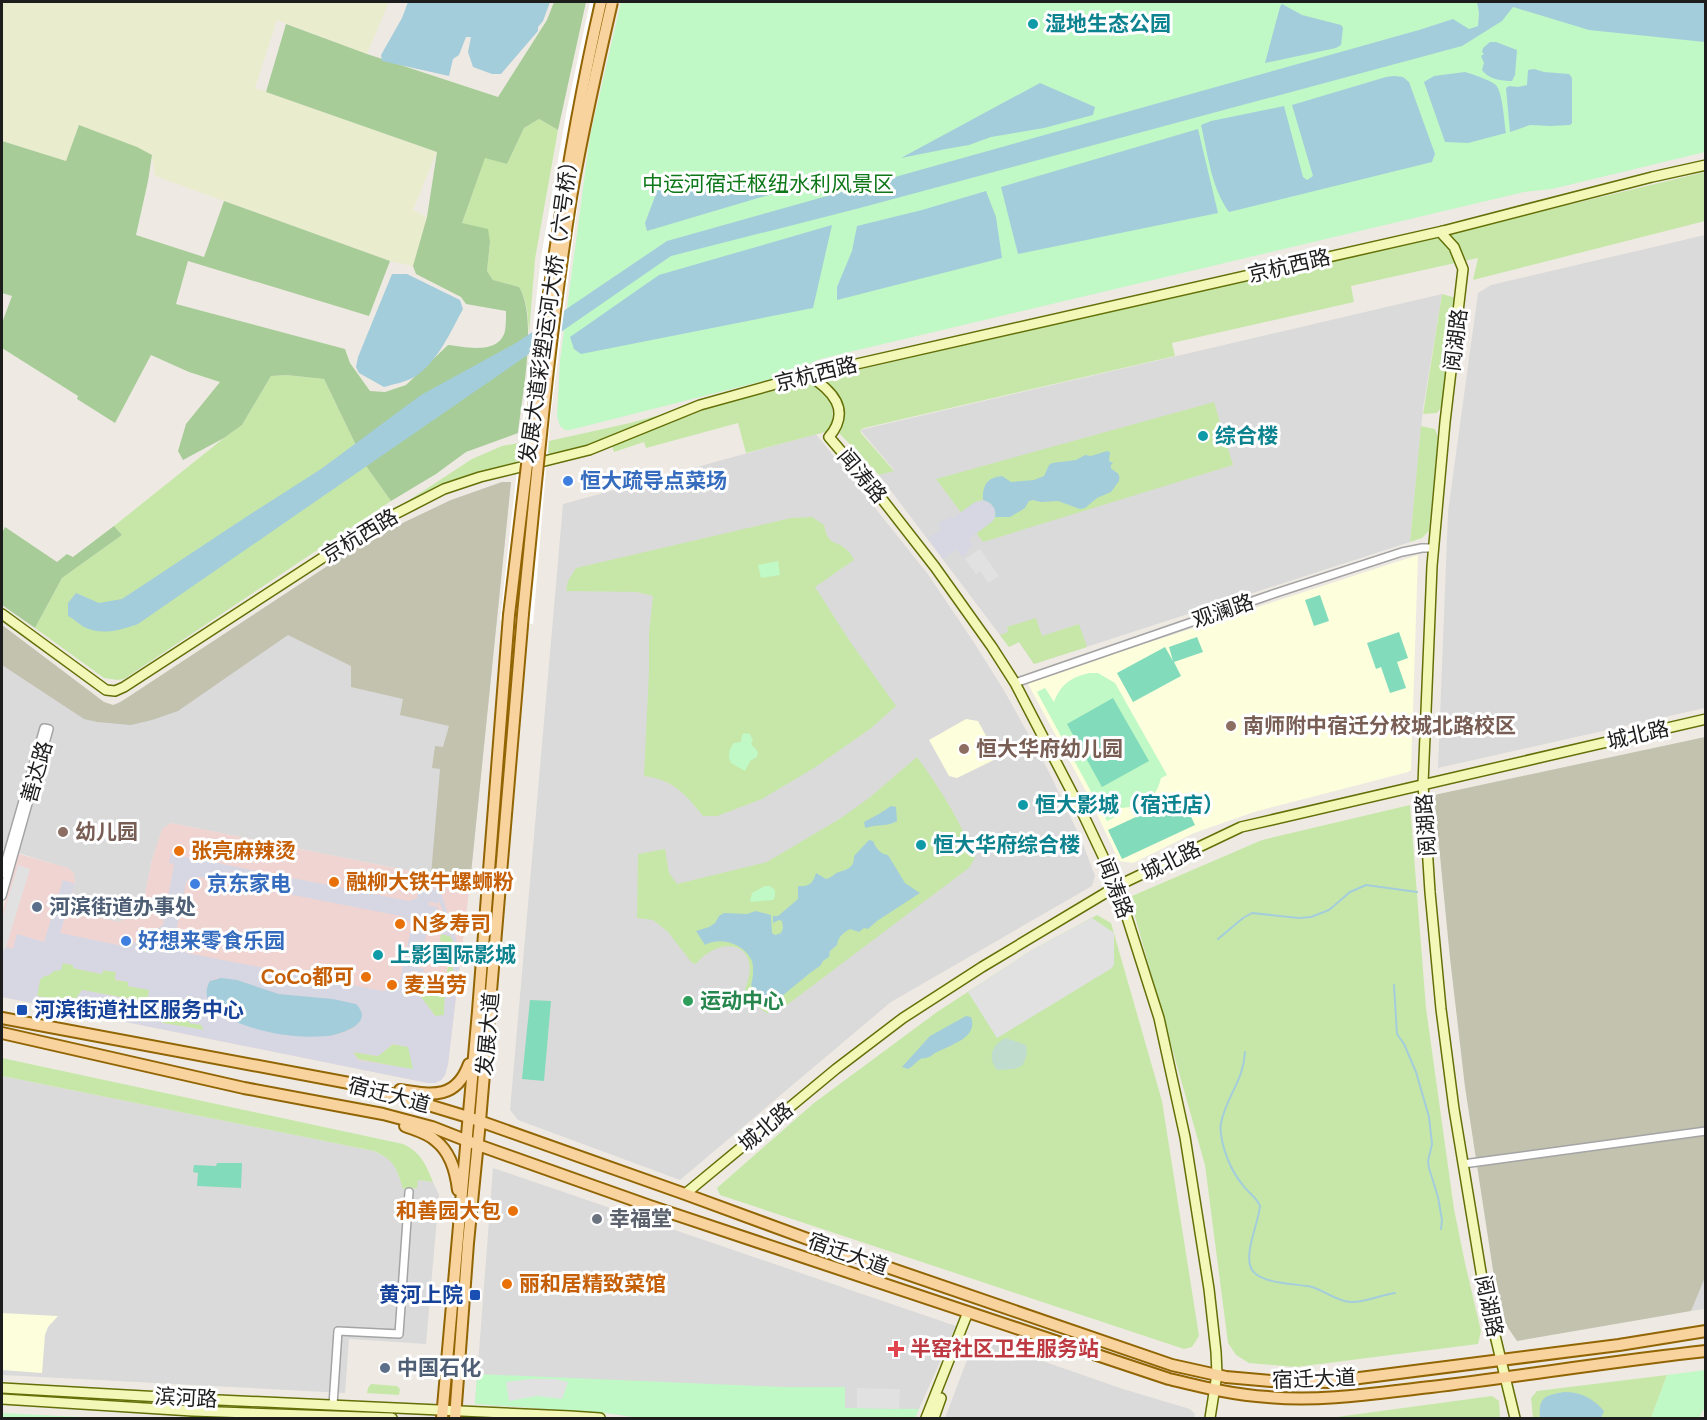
<svg xmlns="http://www.w3.org/2000/svg" width="1707" height="1420" font-family="Lato,'Noto Sans SC',sans-serif">
  <rect width="100%" height="100%" fill="#eeeae3"/>
  <g fill="#dbdada">
    <path d="M1705,235v473l-267,60 10,-256 30,-219 13,-8z"/>
    <path d="M1442,294l-19,115 -13,133 -376,122 -15,-22 -10,5 -130,-172 15,-5 -34,-40z"/>
    <path d="M816,434l111,139 46,68 32,51 43,78 33,69 14,37 -3,10 -201,116 -211,178 -162,-60 -8,-10 53,-606z"/>
    <path d="M502,482h9l-41,401 -299,-60 -9,7 -10,30 -10,49 -23,13 -52,-11 8,-27 -1,-11 -7,-5 -65,-20v-223l102,77 9,3 17,-8 237,-157 84,-40z"/>
    <path d="M2,1076l372,75 17,9 6,10 7,19 14,-9 15,2 6,13 -13,149 -77,-5 -4,54 -343,-18z"/>
    <path d="M493,1168l463,158 -41,92h-275l-34,-5 -131,-9z"/>
    <path d="M1705,1275v34l-14,2z"/>
    <path d="M982,1340l141,49 67,20 5,5 -1,4h-249l28,-74z"/>
  </g>
  <path fill="#efd4d2" d="M171,823l299,60 -22,181 -3,11 -4,5 -6,3h-7l-426,-86v-84l17,-59 49,14 6,5 1,11 -7,27 51,11 23,-13 10,-49 10,-31z"/>
  <g fill="#fdfedc">
    <path d="M1418,555l-7,215 -3,2 -154,40 -60,21 -61,30 -14,-2 -31,-66 -61,-113z"/>
    <path d="M966,719l12,2 20,37 -41,20 -8,-2 -20,-36z"/>
    <path d="M2,1313l56,3 -10,11 -3,8 -3,38 -40,-3z"/>
  </g>
  <g fill="#c2c2af">
    <path d="M502,482h9l-41,401 -39,-8 9,-106 -8,-1 3,-22 8,1 6,-21 -49,-11 3,-16 -52,-12v-21l-63,-31 -110,76 -26,9 -21,5 -34,-3 -13,-3 -82,-54v-40l102,77 9,3 6,-2 248,-163 84,-40z"/>
    <path d="M1705,737l1,538 -15,36 -174,30 -17,-25 -35,-229 -15,-129 -16,-163z"/>
  </g>
  <path fill="#eaecce" d="M2,2h387l-22,52 -90,-34 -22,68 182,64 -24,58 14,7 -14,49 -23,-5 -235,-85 -3,-21 -73,-30 -13,36 -64,-20z"/>
  <g fill="#c7e7a9">
    <path d="M539,119l19,11 -23,129 -6,75c-1,-16 -1,-33 -10,-47l-26,-7 -6,-9 3,-29 -28,-19 23,-66 22,7 17,-36z"/>
    <path d="M1705,172v49l-232,59 5,-22 -127,28 3,16 -182,41 3,13 -311,72 -4,2 1,3 33,38 -15,4 -39,-41c-2,-5 -1,-8 0,-14 4,-22 -2,-27 -17,-42l637,-147z"/>
    <path d="M1442,294l14,4 2,6 -16,102 -5,7 -14,1z"/>
    <path d="M286,375l38,4 42,87 25,35 -267,178 -7,1 -13,-2 -69,-50 27,-50 60,-43 -8,-9 110,-88 18,-13 29,-49z"/>
    <path d="M804,383c24,1 35,27 25,48l-83,22 -8,-30 -92,25 -2,-6 -30,10 -2,-6 112,-44z"/>
    <path d="M1214,402l19,63 -250,77 -47,-63z"/>
    <path d="M685,408l-76,32 -56,15 -5,-2 1,-12 81,-18z"/>
    <path d="M1421,426l14,3 3,8 -9,94 -7,7 -12,4z"/>
    <path d="M519,443l-3,21 -44,10 -45,19 -33,17 78,-51 30,-13z"/>
    <path d="M812,517l12,8c5,24 12,13 24,26 3,2 4,6 6,9l-39,27 36,56 45,63 -26,23 -56,39 -52,31 -45,17h-14c-18,-22 -29,-36 -59,-40l5,-105v-38l4,-37 -16,-4 -71,-1 2,-10 8,-13 215,-50z"/>
    <path d="M1036,618l6,18 37,-12 8,23 -53,17 -15,-22 -10,5 -9,-12 8,-3 -1,-5z"/>
    <path d="M917,757c23,31 43,64 58,100l-5,10 -187,141 -16,5c-10,-5 -18,-14 -22,-24 19,-47 -25,-55 -49,-25l-4,-1 -24,-31 -15,-12 -16,-2 1,-64 27,-5 4,24 8,11 90,-22 74,-44 28,-20z"/>
    <path d="M1410,805l16,203 28,201 11,54 16,68 -3,13 -182,23 -47,-4 -13,-8 -8,-12 -23,-178 -71,-252 -2,-17 130,-56z"/>
    <path d="M1097,915l14,8 51,178 37,235 -7,11 -8,2 -464,-154 -3,-7 97,-85 123,-91 95,-62z"/>
    <path d="M441,934l9,2 5,8v7l-4,36 -5,-8 4,-30 -6,-7 -4,-1z"/>
    <path d="M63,963l10,2v3l29,6 1,-4 13,2 -1,8 14,2 -1,4 22,4 -3,12 -65,-12 -9,14 -36,-8 3,-16 3,-4 6,-1z"/>
    <path d="M417,978l18,4 10,14 -1,19 -8,2 -21,-28z"/>
    <path d="M86,1002l30,6 6,-5 21,5 -3,10 -55,-12z"/>
    <path d="M164,1009c17,3 30,6 41,21l-43,-7z"/>
    <path d="M393,1044l16,3 5,23 -56,-11 -5,-7 25,4z"/>
    <path d="M2,1058l401,86c18,8 23,21 30,38l-15,-2 -1,8 -14,1c-6,-20 -8,-29 -29,-38l-372,-75z"/>
    <path d="M1667,1375l-16,43h-118l-2,-20 6,-7z"/>
    <path d="M371,1384l26,2 3,3 -1,6 -32,-2 1,-5z"/>
    <path d="M1492,1396l7,5 1,17h-171z"/>
  </g>
  <g fill="#a7cc98">
    <path d="M554,2h32l-28,128 -19,-11 -15,9 -17,36 -22,-6 -23,65 26,6 2,13 -3,29 6,9 26,7c19,30 3,109 -1,146l-52,19 -30,22 -45,27 -25,-35 -42,-87 -38,-4 -15,1 -29,49 -18,13 -41,22 -5,-9 8,-27 34,-42 -31,-10 -38,-17 -36,68 -38,-24 1,-3 -76,-48v-25l10,-27 -10,-3v-152l64,20 13,-36 58,22 15,8 -4,26 -12,54 68,22 20,-56 166,60 -21,55 -181,-55 -12,43 169,45 5,14 20,28 15,1 21,-7 42,-40c18,2 51,10 57,-14 1,-6 1,-14 1,-20l-40,-7 -5,-7 -45,-23 -3,-8 14,-49 10,-65 -171,-60 20,-68 81,30 131,43 49,-77z"/>
    <path d="M114,526l8,9 -60,43 -27,50 -33,-23v-72l3,-6 52,35 10,-8 6,3z"/>
  </g>
  <path fill="#c0dccf" d="M1006,1038l20,7c2,8 0,14 -4,21l-8,3 -17,1c-10,-12 -5,-26 9,-32z"/>
  <g fill="#c0f8c6">
    <path d="M621,2h1084v150l-153,37 -28,3 -704,167 -37,17 -213,54h-5l-5,-4 -3,-10 3,-55 30,-225z"/>
    <path d="M778,561l2,14 -19,3 -3,-13z"/>
    <path d="M1090,673h8l17,10 52,92 -6,3c-6,25 -22,30 -45,30l3,7 -12,6 -70,-129 8,-4 9,14c7,-18 17,-25 36,-29z"/>
    <path d="M744,733l6,1 3,7 -2,3 7,8 -1,5 -7,4 -5,10 -14,-8c-4,-8 -2,-14 3,-20l7,-1 1,-7z"/>
    <path d="M765,886h5l5,4v7l-2,3 -23,2 2,-9z"/>
    <path d="M1705,1370v37l-6,11h-48l16,-43z"/>
    <path d="M477,1374l306,13h62v21l74,1 -4,9h-275l-34,-5 -131,-9z"/>
    <path d="M2,1413l99,5h-99z"/>
  </g>
  <g fill="#82dbbb">
    <path d="M1320,595l9,26 -15,5 -9,-26z"/>
    <path d="M1399,632l9,26 -11,4 9,26 -16,5 -9,-26 -5,2 -9,-26z"/>
    <path d="M1197,637l6,15 -29,10 7,14 -48,26 -16,-29 48,-26 8,14 -4,-14z"/>
    <path d="M1113,698l36,63 -47,26 -35,-63z"/>
    <path d="M1181,796l14,29 -73,34 -14,-29z"/>
    <path d="M530,1000l21,1 -7,80 -22,-2z"/>
    <path d="M217,1163h25l-1,25 -44,-2 1,-13 -5,-1 1,-7 22,1z"/>
  </g>
  <g fill="#e1e1e1">
    <path d="M980,549l19,27 -11,7 -8,-12 -4,3 -11,-15z"/>
    <path d="M18,865l12,4 -25,81 -3,-1v-30z"/>
    <path d="M1092,918l22,15v31l-2,4 -115,70 -29,-46 64,-42z"/>
    <path d="M531,1379h24l13,3 -6,17 -25,-3 -28,5 -3,-19z"/>
    <path d="M857,1388l43,1 -1,20 -42,-1z"/>
  </g>
  <g fill="#d7d7e3" fill-rule="evenodd">
    <path d="M983,500l7,3 5,6v8l-2,4 -24,18 4,6 -5,4 1,2 -7,6 -5,-8 -14,10 -15,-20 13,-10 -3,-5 12,-8 3,2 22,-16z"/>
    <path d="M171,854l238,47 8,-3 3,-14 18,6 3,3 20,61 -13,110 -3,11 -4,5 -6,3h-7l-426,-86v-48l3,1 1,-3 7,2 4,-15 27,8 19,-62 12,4 -15,49 68,14 35,-22 11,-61 -5,-1zM194,877h6l201,39 9,6 1,6 -11,52 -7,8 -10,3 -196,-38 -9,-7 -3,-10 11,-53 3,-4zM439,900l10,29 -14,-3 3,-19 -10,-2 1,-3 8,1 1,3zM427,931l23,5 5,8 -3,42 -6,-7 -11,3 10,14 -1,19 -9,1 -20,-27 2,-10h6l1,-10 -5,-1zM63,963l10,2v3l29,6 1,-4 13,2 -1,7 13,3v4l21,4 -2,12 -65,-12 -9,13 -36,-7 3,-16 3,-3 6,-2 5,-4 7,-1zM217,978l20,2 42,14 54,5 28,13 -1,10 -8,7 -9,4 -14,3h-17l-29,-1 -46,-13 -30,-34 3,-7zM178,1001l30,5 -2,9 -21,-4zM86,1002l30,6 6,-5 21,5 -3,10 -55,-11zM164,1009l20,4 5,10 12,2 3,5 -42,-7zM393,1044l15,3 5,22 -55,-9 -5,-8 25,4z"/>
  </g>
  <g fill="#a4cddb">
    <path d="M408,2h142l-7,19 -5,6v4l-37,43h-9l-19,-7 -5,-15 3,-15h-5l-7,18 -6,4 -4,17 -67,-15 -1,-6 21,-37z"/>
    <path d="M1477,2h228v40l-116,-12 -76,-23 -11,14 -40,25 -606,163 -185,47 -533,368c-17,6 -37,12 -54,3 -5,-3 -10,-8 -16,-11v-13l8,-10 23,10 23,-4 124,-82 75,-48 100,-74 95,-52 151,-102 752,-211 34,-11 16,10 9,-3 1,-13z"/>
    <path d="M1282,4l20,11 39,10 2,3 -2,17 -5,3 -71,15 15,-56z"/>
    <path d="M1490,42h6l21,8 -2,25 -3,6c-10,0 -24,-2 -30,-11l2,-7 -3,-7 3,-2 -2,-2 1,-4z"/>
    <path d="M1534,69l10,3 25,2 3,4v45l-2,2 -20,1 -20,-1 -20,7 -4,-44 3,-2 9,1 9,-2 1,-15z"/>
    <path d="M1465,72c7,2 27,9 31,13 7,9 8,36 10,48l-38,10 -23,-1 -21,-60 10,-6z"/>
    <path d="M1394,76l9,1 6,5 26,72 -3,8 -203,50c-18,-25 -21,-57 -28,-87l10,-4 73,-15 19,71 4,3 6,-4 -21,-71 94,-28z"/>
    <path d="M1040,83l55,24 -2,8 -49,13 -53,9 -22,8 -23,4 -45,9z"/>
    <path d="M1198,129l20,84 -200,41 -17,-67z"/>
    <path d="M668,175l70,5 62,-4 22,1 4,4 -27,5 -152,45 -2,-8 16,-42z"/>
    <path d="M986,191l10,26 6,41 -165,42v-13l15,-36 5,-25 65,-16z"/>
    <path d="M832,225l-19,83 -232,46 -7,-5 -4,-12 89,-62z"/>
    <path d="M392,274h15l53,26 3,9c-12,22 -25,52 -47,67 -9,6 -22,8 -32,11l-25,-14 -3,-6 2,-10z"/>
    <path d="M1107,451l3,1 -1,9 4,2 -2,2v3c4,5 10,4 8,13l-8,11 -14,6 -12,10 -5,1 -22,-8 -17,1 -8,-2 -4,1 -4,7 -15,9h-15c2,-9 -4,-15 -12,-17 -1,-14 4,-23 19,-24l9,6 23,-2 10,-4 5,-11 3,-2 24,-3 9,-5 6,1z"/>
    <path d="M891,806l5,1 1,14c-9,6 -20,3 -31,7l-1,-1 -1,-5c9,-5 19,-10 27,-16z"/>
    <path d="M869,840l4,1c3,7 7,13 15,14l17,28 15,10 -43,28 -9,8 -4,-1 -5,4 -9,-3c-7,4 -12,8 -13,16l-7,6 -1,6 -6,4 -3,5 -10,7 -34,28 -10,2 -15,-18c2,-7 3,-16 1,-24 -7,-17 -32,-25 -47,-16l-9,-14 13,-4 6,-4 4,-7 5,-3 23,1 9,-3 15,4 1,18 3,2 6,-2 2,-5 -1,-7 -3,-1 -6,3v-7h5l20,-17v-13c12,1 15,-3 18,-13l10,6c6,-1 7,-5 13,-7 9,-3 15,-4 15,-16z"/>
    <path d="M221,978l16,2 42,14 54,5 23,5c19,19 -13,30 -28,32 -14,1 -29,1 -42,-1 -23,-3 -96,-19 -76,-54z"/>
    <path d="M966,1016l5,1c8,20 -20,28 -34,35 -3,1 -5,4 -8,5 -4,2 -6,0 -10,3 -4,3 -7,7 -11,9l-6,-2 28,-31z"/>
    <path d="M1565,1392c16,0 29,7 39,19l-3,7h-61c-2,-21 5,-23 25,-26z"/>
  </g>
  <path fill="#fff" d="M590,2h28l-32,137 -36,283 -17,202 -33,-4 41,-363 26,-148z"/>
  <g fill="none" stroke-linecap="round" stroke-linejoin="round">
    <g stroke="#a4cddb" stroke-width="2">
      <path d="M1218,939l25,-21 9,-5 47,5 12,-1 18,-7 21,-18 16,-7 51,7"/>
      <path d="M1394,985l3,49 7,10 12,28 13,45 3,27 -4,17 1,7 9,29 4,23 -1,9"/>
      <path d="M1245,1052c-1,28 -19,45 -24,71 -2,10 3,27 7,37 3,7 9,18 14,24 6,9 14,12 18,22 -2,18 -14,42 -10,59 4,20 47,18 62,22 13,4 24,14 38,15 15,1 30,-7 45,-9"/>
    </g>
    <g stroke="#a4a4a4" stroke-width="10">
      <g id="street">
        <path d="M1015,683l261,-90 126,-41 20,-4h11"/>
        <path d="M2,874l42,-146 5,1 -47,167"/>
        <path d="M1463,1164l243,-33"/>
        <path d="M333,1405l5,-74 61,3 10,-142"/>
      </g>
    </g>
    <g stroke="#637007" stroke-width="12">
      <g id="secondary">
        <path d="M1443,231v4l11,12 9,22 -18,153 -13,144 -9,218 7,108 11,117 13,100 30,181 31,128"/>
        <path d="M808,375c24,15 44,35 21,62l53,62 53,68 57,80 23,36 67,129 35,74 42,132 26,119 24,152 7,63 1,22 -7,44"/>
        <path d="M2,614l104,76 9,1 9,-4 246,-160 74,-38 36,-12 109,-27 111,-45 108,-30 635,-144 209,-54 54,-12"/>
        <path d="M685,1194l151,-125 67,-51 79,-51 135,-81 124,-59 465,-108"/>
        <path d="M2,1388l195,11 373,17 30,2"/>
        <path d="M2,1399l190,12 200,7"/>
        <path d="M926,1418l42,-106"/>
        <path d="M934,1418l7,-20"/>
      </g>
    </g>
    <g stroke="#926504" stroke-width="14">
      <g id="primary">
        <path d="M2,1018l347,65 43,11 76,23 217,77 158,58 329,113 54,12 45,4 57,1 291,-37 87,-14"/>
        <path d="M2,1033l242,55 139,26 49,13 46,18 172,61 519,173c33,8 65,16 99,18 54,5 109,-4 163,-10 91,-11 183,-26 275,-36"/>
        <path d="M400,1090c32,5 56,10 69,-26"/>
        <path d="M405,1126c10,4 23,7 31,15 14,11 20,32 22,49"/>
        <path d="M442,1418l36,-407 31,-396"/>
        <path d="M455,1418l13,-175 12,-122 43,-507"/>
      </g>
    </g>
    <use href="#street" stroke="#fff" stroke-width="7"/>
    <use href="#secondary" stroke="#f3f7b7" stroke-width="9"/>
    <use href="#primary" stroke="#f9d39d" stroke-width="10"/>
    <g stroke="#926504" stroke-width="14" stroke-linecap="butt">
      <g id="primary-bridge">
        <path d="M523,614c14,-139 26,-278 48,-416 11,-66 26,-131 41,-196"/>
        <path d="M509,615c25,-206 46,-412 92,-613"/>
      </g>
    </g>
    <use href="#primary-bridge" stroke="#f9d39d" stroke-width="10"/>
  </g>
  <g fill="#0f9aa8" stroke="#fff" stroke-width="2">
    <circle cx="1033" cy="24" r="6"/>
    <circle cx="1203" cy="436" r="6"/>
    <circle cx="1023" cy="805" r="6"/>
    <circle cx="921" cy="845" r="6"/>
    <circle cx="378" cy="955" r="6"/>
  </g>
  <g fill="#3f7fe0" stroke="#fff" stroke-width="2">
    <circle cx="568" cy="481" r="6"/>
    <circle cx="195" cy="884" r="6"/>
    <circle cx="126" cy="941" r="6"/>
  </g>
  <g fill="#8d6e63" stroke="#fff" stroke-width="2">
    <circle cx="1231" cy="726" r="6"/>
    <circle cx="964" cy="749" r="6"/>
    <circle cx="63" cy="832" r="6"/>
  </g>
  <g fill="#e8710a" stroke="#fff" stroke-width="2">
    <circle cx="179" cy="851" r="6"/>
    <circle cx="334" cy="882" r="6"/>
    <circle cx="400" cy="924" r="6"/>
    <circle cx="366" cy="977" r="6"/>
    <circle cx="392" cy="985" r="6"/>
    <circle cx="513" cy="1211" r="6"/>
    <circle cx="507" cy="1284" r="6"/>
  </g>
  <g fill="#5c6f8a" stroke="#fff" stroke-width="2">
    <circle cx="37" cy="907" r="6"/>
    <circle cx="385" cy="1368" r="6"/>
  </g>
  <circle fill="#2e9e5b" stroke="#fff" stroke-width="2" cx="688" cy="1001" r="6"/>
  <g fill="#1a4fb4" stroke="#fff" stroke-width="2">
    <rect x="16" y="1004" width="12" height="12" rx="3"/>
    <rect x="469" y="1289" width="12" height="12" rx="3"/>
  </g>
  <circle fill="#6b7280" stroke="#fff" stroke-width="2" cx="597" cy="1219" r="6"/>
  <path fill="#e0444e" stroke="#fff" stroke-width="2" d="M893 1340h6v6h6v6h-6v6h-6v-6h-6v-6h6z"/>
  <g text-anchor="middle" stroke-width="6" stroke-linejoin="round" paint-order="stroke">
    <g font-size="21" font-weight="bold" fill="#0d838f" stroke="#fff" text-anchor="start">
      <text x="1045" y="31">湿地生态公园</text>
      <text x="1215" y="443">综合楼</text>
      <text x="1035" y="812">恒大影城（宿迁店）</text>
      <text x="933" y="852">恒大华府综合楼</text>
      <text x="390" y="962">上影国际影城</text>
    </g>
    <g font-size="21" fill="#0e7819" stroke="#fff">
      <text x="768" y="191">中运河宿迁枢纽水利风景区</text>
    </g>
    <g font-size="21" fill="#1d1d1d" stroke="#fff">
      <text transform="translate(1289 266) rotate(-13)" y="7">京杭西路</text>
      <text transform="translate(549 307) rotate(-82)" y="7">发展大道彩塑运河大桥（六号桥）</text>
      <text transform="translate(1456 340) rotate(-83)" y="7">阅湖路</text>
      <text transform="translate(816 374) rotate(-14)" y="7">京杭西路</text>
      <text transform="translate(862 476) rotate(50)" y="7">闻涛路</text>
      <text transform="translate(360 536) rotate(-31)" y="7">京杭西路</text>
      <text transform="translate(1223 611) rotate(-19)" y="7">观澜路</text>
      <text transform="translate(1638 735) rotate(-13)" y="7">城北路</text>
      <text transform="translate(37 772) rotate(-74)" y="7">善达路</text>
      <text transform="translate(1426 825) rotate(-94)" y="7">阅湖路</text>
      <text transform="translate(1171 861) rotate(-26)" y="7">城北路</text>
      <text transform="translate(1115 888) rotate(69)" y="7">闻涛路</text>
      <text transform="translate(488 1034) rotate(-85)" y="7">发展大道</text>
      <text transform="translate(389 1095) rotate(15)" y="7">宿迁大道</text>
      <text transform="translate(766 1127) rotate(-40)" y="7">城北路</text>
      <text transform="translate(848 1254) rotate(20)" y="7">宿迁大道</text>
      <text transform="translate(1489 1306) rotate(78)" y="7">阅湖路</text>
      <text transform="translate(1314 1379) rotate(-2)" y="7">宿迁大道</text>
      <text transform="translate(186 1398) rotate(3)" y="7">滨河路</text>
    </g>
    <g font-size="21" font-weight="bold" fill="#366cbe" stroke="#fff" text-anchor="start">
      <text x="580" y="488">恒大疏导点菜场</text>
      <text x="207" y="891">京东家电</text>
      <text x="138" y="948">好想来零食乐园</text>
    </g>
    <g font-size="21" font-weight="bold" fill="#785e54" stroke="#fff" text-anchor="start">
      <text x="1243" y="733">南师附中宿迁分校城北路校区</text>
      <text x="976" y="756">恒大华府幼儿园</text>
      <text x="75" y="839">幼儿园</text>
    </g>
    <g font-size="21" font-weight="bold" fill="#c56008" stroke="#fff" text-anchor="start">
      <text x="191" y="858">张亮麻辣烫</text>
      <text x="346" y="889">融柳大铁牛螺蛳粉</text>
      <text x="412" y="931">N多寿司</text>
      <text x="354" y="984" text-anchor="end">CoCo都可</text>
      <text x="404" y="992">麦当劳</text>
      <text x="501" y="1218" text-anchor="end">和善园大包</text>
      <text x="519" y="1291">丽和居精致菜馆</text>
    </g>
    <g font-size="21" font-weight="bold" fill="#4e5e75" stroke="#fff" text-anchor="start">
      <text x="49" y="914">河滨街道办事处</text>
      <text x="397" y="1375">中国石化</text>
    </g>
    <g font-size="21" font-weight="bold" fill="#27864d" stroke="#fff" text-anchor="start">
      <text x="700" y="1008">运动中心</text>
    </g>
    <g font-size="21" font-weight="bold" fill="#164399" stroke="#fff" text-anchor="start">
      <text x="34" y="1017">河滨街道社区服务中心</text>
      <text x="463" y="1302" text-anchor="end">黄河上院</text>
    </g>
    <g font-size="21" font-weight="bold" fill="#5b616d" stroke="#fff" text-anchor="start">
      <text x="609" y="1226">幸福堂</text>
    </g>
    <g font-size="21" font-weight="bold" fill="#be3a42" stroke="#fff" text-anchor="start">
      <text x="910" y="1356">半窑社区卫生服务站</text>
    </g>
  </g>
  <rect width="1707" height="1420" fill="none" stroke="#1d1d1d" stroke-width="6"/>
</svg>
